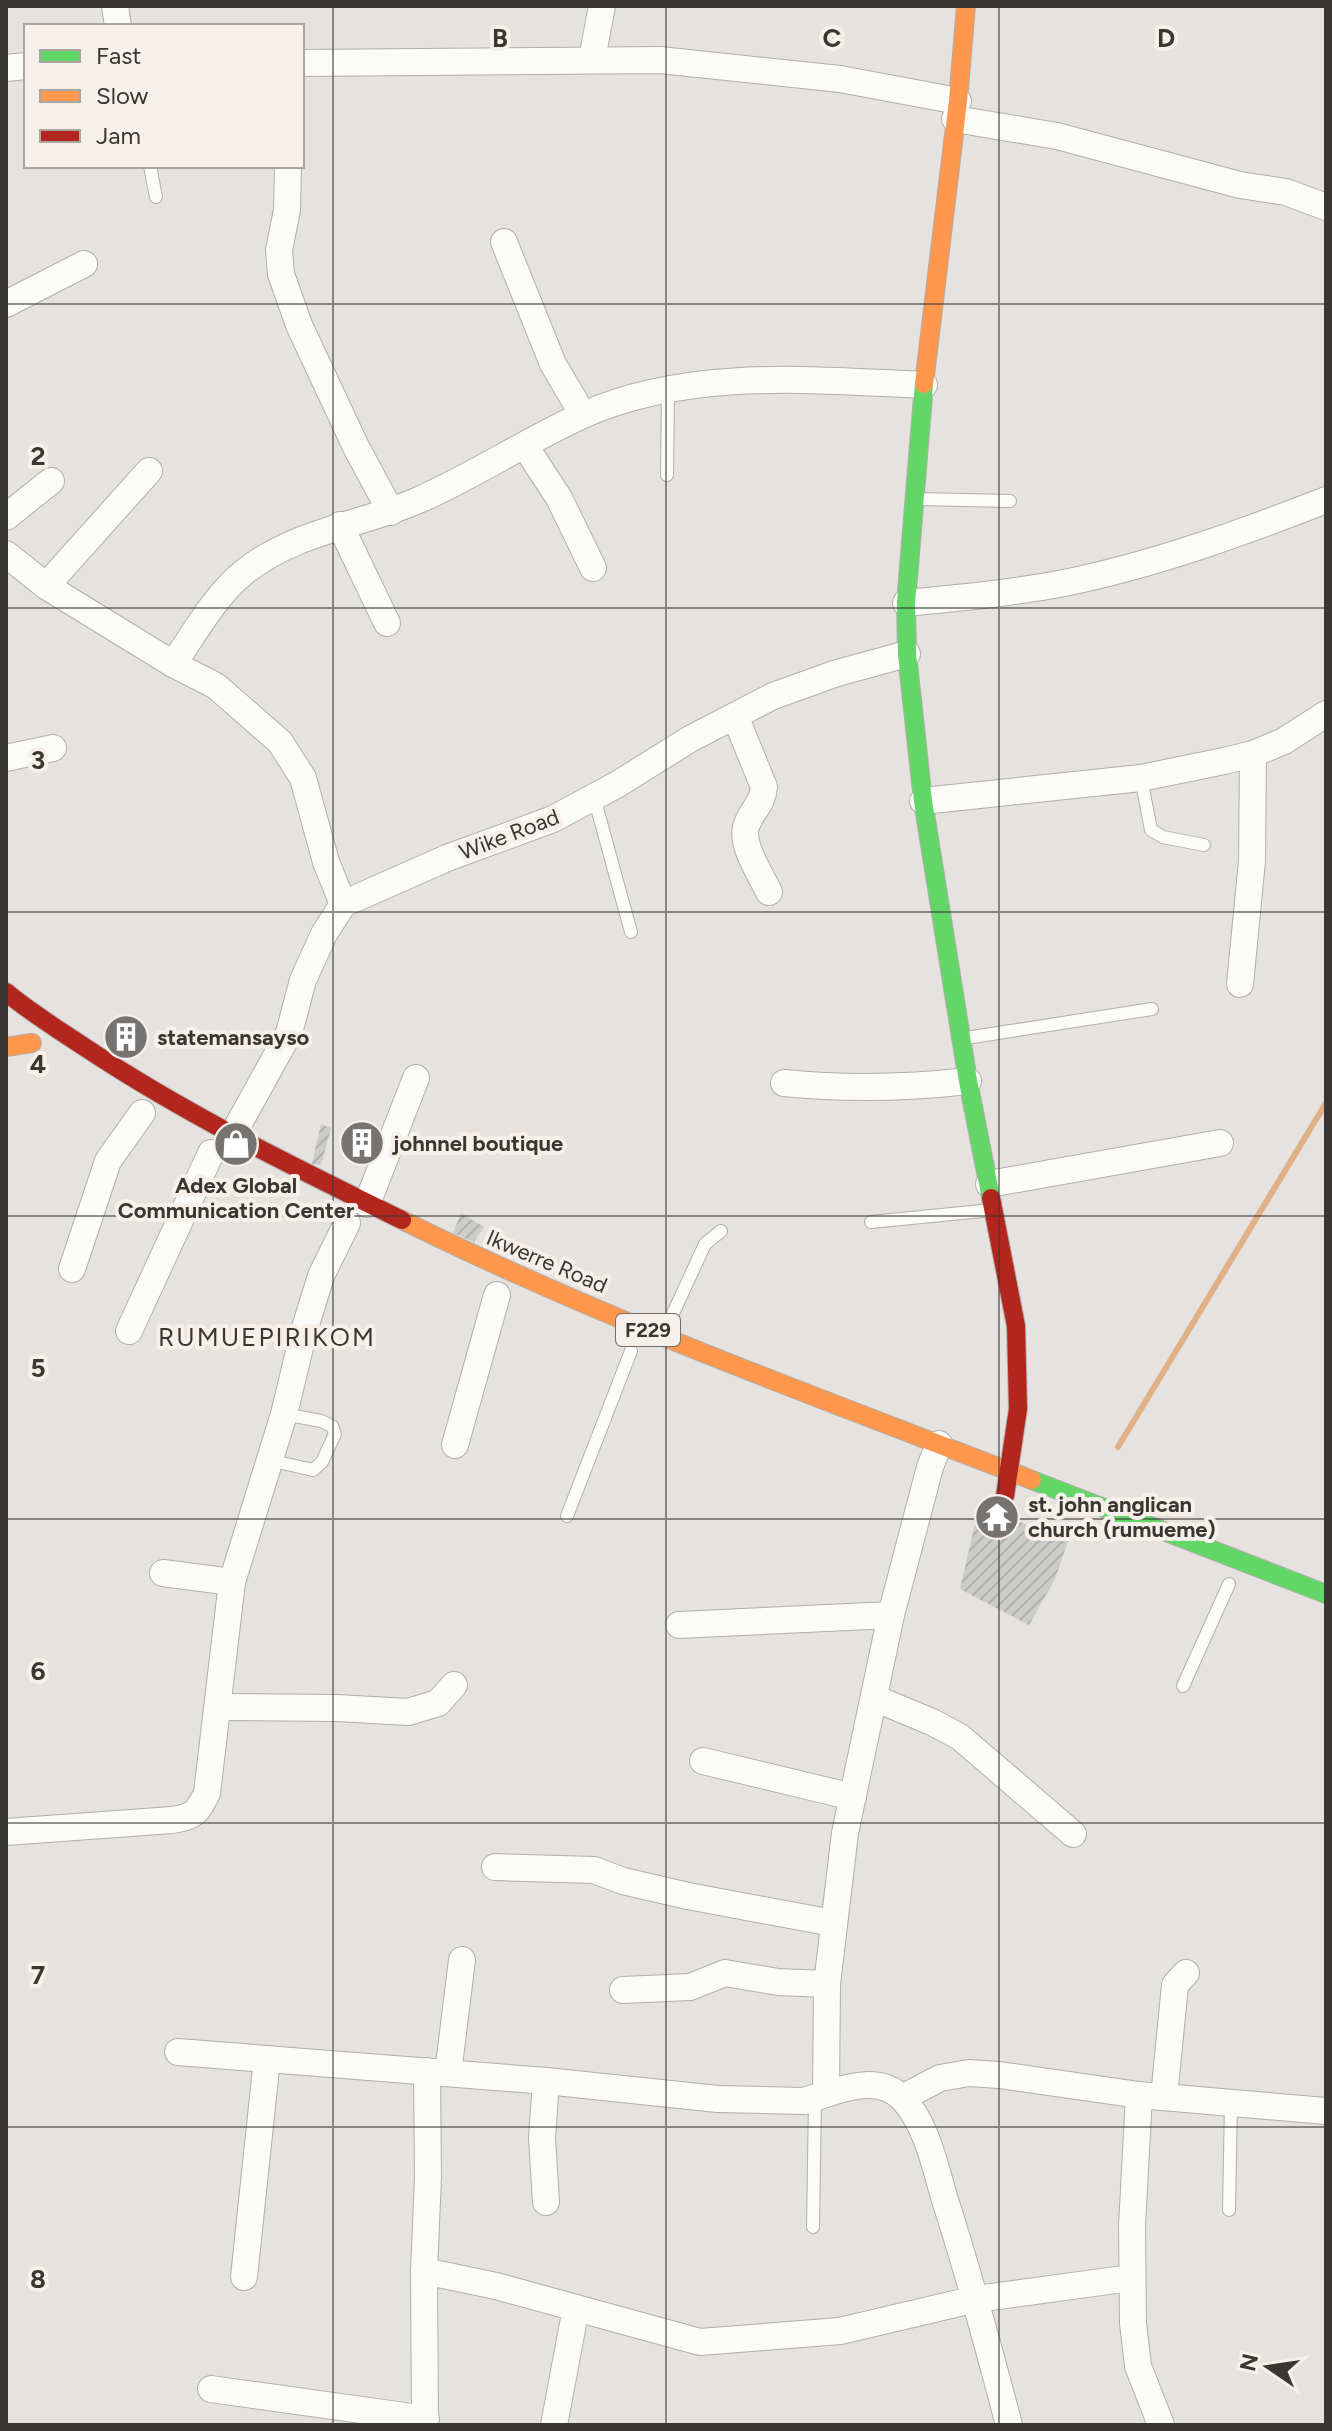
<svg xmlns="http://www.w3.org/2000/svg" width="1332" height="2431" font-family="Figtree,sans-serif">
  <defs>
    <pattern id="building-hatch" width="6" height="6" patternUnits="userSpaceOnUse" patternTransform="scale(2)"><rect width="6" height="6" fill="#cbcbc9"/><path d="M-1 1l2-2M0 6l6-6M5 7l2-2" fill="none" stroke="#afafad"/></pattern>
  </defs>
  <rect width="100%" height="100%" fill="#e6e2df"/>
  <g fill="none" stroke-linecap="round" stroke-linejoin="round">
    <path stroke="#e0b087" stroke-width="6" d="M1118,1447l208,-344"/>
  </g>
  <g fill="url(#building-hatch)">
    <path d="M321,1124l10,4 -10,37 -9,-1z"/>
    <path d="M349,1127l33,12 -7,20 -33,-11z"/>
    <path d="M461,1213l23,14 -10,15 -21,-9z"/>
    <path d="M979,1506l89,35 -13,38 -26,46 -69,-36z"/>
  </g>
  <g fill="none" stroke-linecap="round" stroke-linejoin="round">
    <g stroke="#b1aeab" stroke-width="14">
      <g id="lane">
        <path d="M150,166l6,31"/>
        <path d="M667,475l1,-86"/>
        <path d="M918,499l92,2"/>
        <path d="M1141,778l10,52 12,7 41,8"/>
        <path d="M594,797l37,135"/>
        <path d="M966,1038l186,-29"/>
        <path d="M871,1222l121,-12"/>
        <path d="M664,1333l41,-89 16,-13"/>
        <path d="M269,1460l44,10 9,-8 13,-28 -3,-8 -11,-5 -37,-7"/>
        <path d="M567,1516l64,-165"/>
        <path d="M1183,1686l46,-102"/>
        <path d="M1229,2210l2,-108"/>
        <path d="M813,2227l2,-129"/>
      </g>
    </g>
    <g stroke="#b1aeab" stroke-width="28">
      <g id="street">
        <path d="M115,6l3,20"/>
        <path d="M592,59l10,-53"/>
        <path d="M302,63l358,-3 180,19 118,22"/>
        <path d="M6,68l20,-2"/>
        <path d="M955,119l102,17 183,49 46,7 40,15"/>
        <path d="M288,166l-1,44 -8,40 2,24 18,51 57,122 35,65"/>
        <path d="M504,242l49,122 30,51"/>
        <path d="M6,304l78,-40"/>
        <path d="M525,446l34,52 34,70"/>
        <path d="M6,517l45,-36"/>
        <path d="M340,525l47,98"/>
        <path d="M6,554l40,32 127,78 43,22 64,56 23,36 23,84 17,42"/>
        <path d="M46,586l103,-115"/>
        <path d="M906,603c53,-5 106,-10 158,-20 89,-18 178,-50 262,-83"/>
        <path d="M173,664c22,-31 41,-67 70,-91 51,-42 120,-48 178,-74 56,-25 107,-59 162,-84 106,-47 228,-35 341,-30"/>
        <path d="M735,716l29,71c-1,17 -14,25 -18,40 -5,19 15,48 23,65"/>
        <path d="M6,758l47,-10"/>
        <path d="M923,801l218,-23 83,-17 29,-7 31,-13 42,-27"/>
        <path d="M1240,984l12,-123 1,-107"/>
        <path d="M784,1083c61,6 123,5 184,-2"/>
        <path d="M232,1136l57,-103 14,-53 21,-46 19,-30 104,-46 106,-39 65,-35 72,-45 83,-43 64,-23 70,-19"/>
        <path d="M989,1184l231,-41"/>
        <path d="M367,1204l49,-126"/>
        <path d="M72,1269l36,-108 34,-48"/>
        <path d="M129,1331l82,-178"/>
        <path d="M939,1444l-9,23 -39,148 -46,218 -18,151 -1,110c24,-8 55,-17 76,4 25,26 33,69 43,102 24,74 44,149 64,225"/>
        <path d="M455,1445l42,-150"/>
        <path d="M163,1573l69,9"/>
        <path d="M679,1625l212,-10"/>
        <path d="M874,1698l58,24 28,15 113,97"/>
        <path d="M219,1707l118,1 71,4 30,-9 16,-18"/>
        <path d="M703,1761l150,36"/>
        <path d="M6,1832l166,-12c22,-3 25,-7 35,-27l25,-211 52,-168 20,-83 17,-55 26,-53"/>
        <path d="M495,1867l99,3 29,11 65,15 145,27"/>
        <path d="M623,1990l67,-3 35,-14 53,9 49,2"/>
        <path d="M178,2052l368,29 172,18 86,2 22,-7"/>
        <path d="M448,2073l14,-113"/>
        <path d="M1139,2095l-7,131 1,97 5,43 23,59"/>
        <path d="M1164,2097l11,-112 11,-12"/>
        <path d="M902,2098l38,-20 29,-5 30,2 140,20 187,16"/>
        <path d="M546,2202l-4,-64 4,-57"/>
        <path d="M424,2271l72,15 204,56 140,-11 136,-32 155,-21"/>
        <path d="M244,2277l23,-218"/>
        <path d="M211,2389l215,30"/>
        <path d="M425,2425l-1,-154 4,-94 -1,-106"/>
        <path d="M554,2425l22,-117"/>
      </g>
    </g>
    <g stroke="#b1aeab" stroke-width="20">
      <g id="fast">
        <path d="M924,384l-18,219 1,51 16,147 45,280 23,117"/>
        <path d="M1032,1480l294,114"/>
      </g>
    </g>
    <g stroke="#b1aeab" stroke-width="20">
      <g id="slow">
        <path d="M924,384l34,-283 8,-95"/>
        <path d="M6,1047l26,-4"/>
        <path d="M402,1220c204,101 418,178 630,260"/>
      </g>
    </g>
    <g stroke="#b1aeab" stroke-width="20">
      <g id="jam">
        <path d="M6,992c25,21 53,38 80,56 101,67 208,119 316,172"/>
        <path d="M991,1198l25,128 2,83 -13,87"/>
      </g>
    </g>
    <use href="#lane" stroke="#fbfbfa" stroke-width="12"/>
    <use href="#street" stroke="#fbfbfa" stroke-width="26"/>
    <use href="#fast" stroke="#63d668" stroke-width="18"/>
    <use href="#slow" stroke="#ff974d" stroke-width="18"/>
    <use href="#jam" stroke="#b3261e" stroke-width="18"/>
  </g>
  <path fill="none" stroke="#393734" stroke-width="2" stroke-opacity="0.55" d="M333,6v2419M666,6v2419M999,6v2419M6,304h1320M6,608h1320M6,912h1320M6,1216h1320M6,1519h1320M6,1823h1320M6,2127h1320"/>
  <defs>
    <g id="building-disc" transform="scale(2.3)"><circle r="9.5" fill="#767370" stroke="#f7efe9"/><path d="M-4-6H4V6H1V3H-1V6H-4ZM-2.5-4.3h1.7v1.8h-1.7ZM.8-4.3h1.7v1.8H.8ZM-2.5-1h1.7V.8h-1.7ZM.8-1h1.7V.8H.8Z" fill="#fff"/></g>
    <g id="shop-disc" transform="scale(2.3)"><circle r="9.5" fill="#767370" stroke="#f7efe9"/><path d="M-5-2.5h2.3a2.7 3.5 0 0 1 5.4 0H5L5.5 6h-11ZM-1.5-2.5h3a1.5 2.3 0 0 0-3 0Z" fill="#fff"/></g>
    <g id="temple-disc" transform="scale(2.3)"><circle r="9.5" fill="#767370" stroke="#f7efe9"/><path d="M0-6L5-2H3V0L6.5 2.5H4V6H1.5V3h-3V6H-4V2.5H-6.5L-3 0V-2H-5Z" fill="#fff"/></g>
  </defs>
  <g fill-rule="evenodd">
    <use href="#building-disc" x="126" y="1037"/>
    <use href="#building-disc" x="362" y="1143"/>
    <use href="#shop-disc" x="236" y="1144"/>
    <use href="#temple-disc" x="997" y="1517"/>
  </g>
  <g text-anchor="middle" stroke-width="8" stroke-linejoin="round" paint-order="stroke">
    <rect fill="#f7efe9" stroke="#726e6a" stroke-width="2" x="616" y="1314" width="64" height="32" rx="6"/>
    <g font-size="20" font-weight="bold" fill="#393734">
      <text x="648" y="1337">F229</text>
    </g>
    <g font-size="22" fill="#393734" stroke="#f7efe9">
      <text transform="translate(509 834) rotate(-21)" y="8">Wike Road</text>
      <text transform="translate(547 1261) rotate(23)" y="8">Ikwerre Road</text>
    </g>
    <g font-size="22" font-weight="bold" fill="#393734" stroke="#f7efe9" text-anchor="start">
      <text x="157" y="1045">statemansayso</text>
      <text x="393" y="1151">johnnel boutique</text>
      <text x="236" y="1193" text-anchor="middle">Adex Global<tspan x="236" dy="25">Communication Center</tspan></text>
      <text x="1028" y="1512">st. john anglican<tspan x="1028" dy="25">church (rumueme)</tspan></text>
    </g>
    <g font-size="26" letter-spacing="2" fill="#393734" stroke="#f7efe9">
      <text x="267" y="1346">RUMUEPIRIKOM</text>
    </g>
  </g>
  <g font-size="26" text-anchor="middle" font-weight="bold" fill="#393734" stroke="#f7efe9" stroke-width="8" stroke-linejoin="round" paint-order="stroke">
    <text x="500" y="47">B</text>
    <text x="832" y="47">C</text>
    <text x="1166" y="47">D</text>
    <text x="38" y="465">2</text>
    <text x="38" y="769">3</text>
    <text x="38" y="1073">4</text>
    <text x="38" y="1377">5</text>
    <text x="38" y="1680">6</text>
    <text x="38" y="1984">7</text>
    <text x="38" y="2288">8</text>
  </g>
  <rect width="1332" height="2431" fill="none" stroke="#393734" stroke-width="16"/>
  <rect x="24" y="24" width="280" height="144" fill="#f7efe9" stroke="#aba5a1" stroke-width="2"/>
  <rect x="40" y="50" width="40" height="12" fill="#63d668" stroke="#aba5a1" stroke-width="2"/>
  <text x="96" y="64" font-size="24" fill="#393734">Fast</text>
  <rect x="40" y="90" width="40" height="12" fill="#ff974d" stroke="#aba5a1" stroke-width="2"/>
  <text x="96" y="104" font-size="24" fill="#393734">Slow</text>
  <rect x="40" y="130" width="40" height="12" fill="#b3261e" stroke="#aba5a1" stroke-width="2"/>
  <text x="96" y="144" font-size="24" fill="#393734">Jam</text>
  <g transform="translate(1268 2367) rotate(283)" stroke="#f7efe9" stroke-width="6" paint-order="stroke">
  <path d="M0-6L14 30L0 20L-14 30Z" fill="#393734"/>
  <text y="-12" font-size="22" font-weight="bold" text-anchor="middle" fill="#393734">N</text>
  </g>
</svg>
